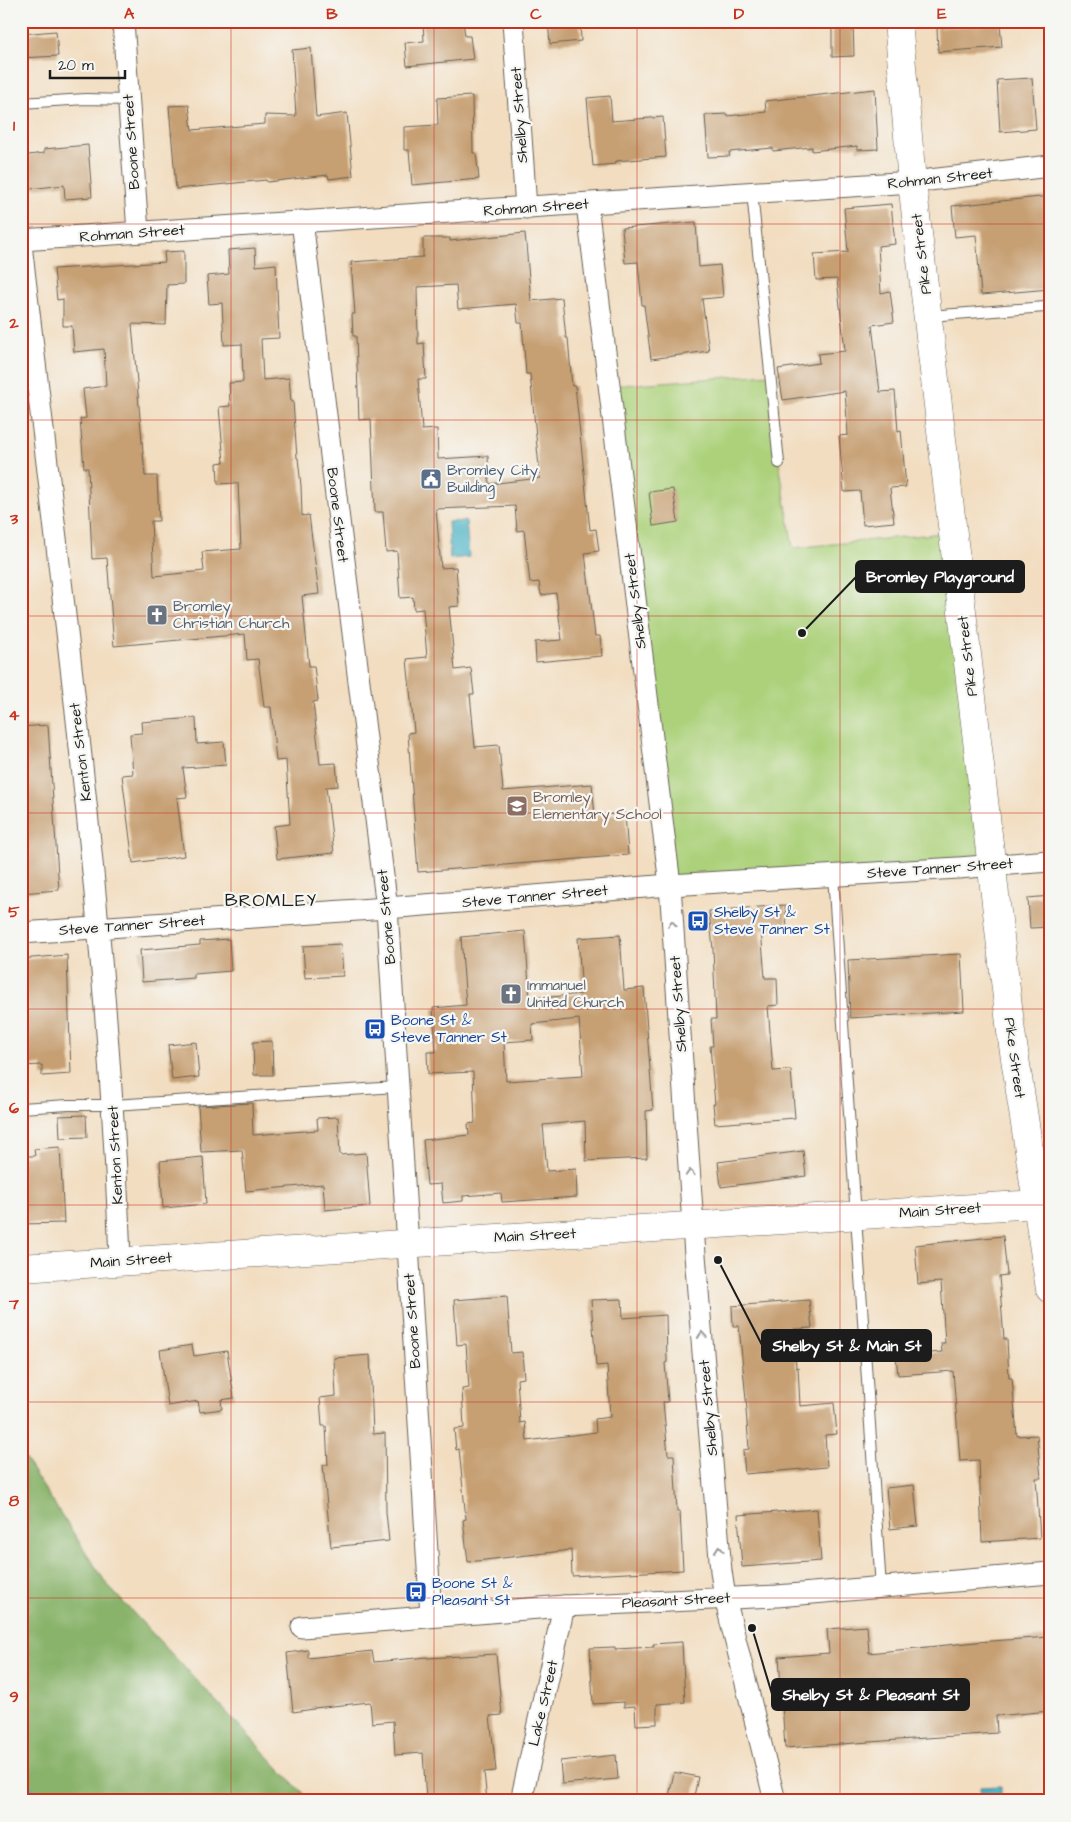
<svg xmlns="http://www.w3.org/2000/svg" width="1071" height="1822" font-family="'Architects Daughter',sans-serif">
  <rect width="100%" height="100%" fill="#f6f6f2"/>
  <filter id="ink" filterUnits="userSpaceOnUse"><feTurbulence type="fractalNoise" baseFrequency=".02" numOctaves="2"/><feDisplacementMap in="SourceGraphic" scale="10" xChannelSelector="R" yChannelSelector="G"/><feConvolveMatrix kernelMatrix="1 2 1 2 8 2 1 2 1" color-interpolation-filters="sRGB"/></filter>
  <filter id="wash" filterUnits="userSpaceOnUse"><feTurbulence type="fractalNoise" baseFrequency=".0096" numOctaves="4" result="noise"/><feDisplacementMap in="SourceGraphic" scale="20" xChannelSelector="R" yChannelSelector="G"/><feGaussianBlur stdDeviation="1.12" result="paint"/><feColorMatrix in="noise" values="0 0 0 0 0 0 0 0 0 0 0 0 0 0 0 0 0 1.4 0 .05"/><feComposite in="paint" operator="in"/></filter>
  <g filter="url(#wash)">
    <rect width="100%" height="100%" fill="#f2ddc0"/>
    <path fill="#acd17a" stroke="#64764b" d="M770,374l9,89 14,85 160,-16 39,334 -322,19 -61,-499z"/>
    <path fill="#89b36a" stroke="#526843" d="M21,1453l87,133 202,215h-289z"/>
    <g fill="#47b2c5" stroke="#326770">
      <path d="M466,521l3,36 -19,2 -2,-37z"/>
      <path d="M1001,1786v15h-20l-1,-14z"/>
    </g>
    <g fill="none" stroke-linecap="round" stroke-linejoin="round">
      <path stroke="#47b2c5" stroke-width="8" d="M21,1785l27,16"/>
    </g>
    <g id="blocks">
      <g fill="#c69f72" fill-rule="evenodd">
        <path d="M423,21h40l2,15h5l3,23 -66,7 -2,-23 19,-2z"/>
        <path d="M548,21h32l1,20 -31,3z"/>
        <path d="M853,22l1,34 -22,1v-34z"/>
        <path d="M1000,24l2,23 -64,5 -1,-24z"/>
        <path d="M56,31l2,25 -37,2v-24z"/>
        <path d="M311,48l5,69 31,-4 6,63 -24,3 -1,-4 -61,7 -1,-2 -90,9 -7,-83 20,-1 3,25 73,-6v-9l31,1 -4,-66z"/>
        <path d="M1032,78l4,51 -36,3 -3,-52z"/>
        <path d="M875,89l3,60 -21,1v-4l-45,5v-4l-39,4v-3l-44,4 1,4 -22,1 -3,-42 22,-1v2l39,-4 -1,-11z"/>
        <path d="M472,96l1,57h3l3,26 -67,6 -3,-35h-5v-23l34,-2 -1,-27z"/>
        <path d="M610,96l2,25 51,-4 3,40 -50,4v3l-23,2 -6,-68z"/>
        <path d="M88,145l4,52 -27,2 -1,-14 -43,5v-34l23,-3v-4z"/>
        <path d="M1050,196v93l-69,6 -5,-60 -21,2 -3,-31z"/>
        <path d="M891,204l4,40 -17,2 3,47 9,-2 4,31 -22,3 8,67 15,-1 3,40 3,-1 5,57 -16,1 4,34 -31,3 -3,-34 -16,1 -5,-56 9,-1 -3,-44 -62,9 -5,-31 41,-6 -1,-9 27,-3 -8,-72 -21,1 -2,-26 34,-2 -4,-44z"/>
        <path d="M696,222l3,45 21,-2 3,32 -21,2 7,52 -58,8 -7,-54h-2l-4,-43 -13,1 -3,-35z"/>
        <path d="M525,233l6,68 31,-3 4,40h2l4,48h3l15,144 6,-1 3,22 -14,2 10,83h5l2,20 -66,6 -1,-20 27,-2 -6,-47 -15,2 -2,-13 -9,1 -6,-53 -7,1 -2,-25 -79,3 5,59 15,-1 3,39 -10,1 6,63 16,-2 3,26h-4l5,53 24,-2 4,46 89,-7 3,32 30,-3 3,42 -210,17 -10,-139 6,-1 -7,-73 20,-2 -4,-48 -9,1 -1,-13 -13,1 -3,-47 -11,1 -3,-40h-8l-4,-93 -12,1 -3,-84h-3l-1,-22h3l-4,-52 72,-5v-19h27v3zM456,285l2,24 58,-5 2,19h4l4,51h4l10,104 -51,6 -1,-28 -50,3 -1,-30 -15,1 -4,-51h8l-2,-36 -6,1 -1,-57z"/>
        <path d="M255,248l1,18 20,-2 3,74 -18,1 2,41 26,-2 2,23h2l4,57h1l3,28 1,30 7,-1 10,79 -17,2 7,70h5l4,35 -5,1 7,62 16,-1 2,23 -12,1 8,66 -57,6 -3,-33 16,-2 -4,-64 -10,1 -5,-54h-7l-6,-48 -11,1 -2,-26 -131,12 -7,-88 -15,1 -4,-91h-4l-4,-49 6,-1 -3,-29 23,-3 -2,-37 -30,3 -2,-26h-9v-27l-6,1 -3,-31 111,-7 -1,-10 20,-1v33l-17,1 -1,40 -34,-1 13,152h12l2,45h-8l3,55 50,-5 -2,-19 39,-3 -3,-66 -20,1 -1,-21 7,-1 -5,-55 11,-1 -1,-23 14,-1 -1,-38 -18,1 -2,-42 -13,1 -2,-28 22,-2 -1,-24z"/>
        <path d="M673,489l5,33 -25,4 -4,-34z"/>
        <path d="M196,718l1,26 27,-2 2,23 -43,3 4,29 -10,1 7,58 -51,7 -11,-88 11,-1 -3,-40 12,-1 -1,-11z"/>
        <path d="M48,725l11,165 -38,3v-166z"/>
        <path d="M1050,896v31l-20,1 -2,-30z"/>
        <path d="M785,905l2,23 -26,2 4,48h12l1,27 -10,1 5,65 18,-1 4,48 -80,6 -2,-20h2l-5,-58h3l-2,-27h5l-3,-70 -4,-38z"/>
        <path d="M525,931l5,68 52,-5 -4,-56 42,-3 4,55 20,-2 9,122 -7,1 1,47 -61,3 -1,-40 -42,4 4,46 29,-2 1,28 -75,5 -1,-9 -38,3v5l-20,2 -2,-19 -14,1 -4,-45 46,-5 -1,-11 7,-1 -2,-51 -45,2 -1,-22h9l-3,-44 33,-3 -5,-68zM579,1019l4,57 -77,5 -2,-39 29,-2 -1,-16z"/>
        <path d="M229,939l2,32 -37,3v4l-52,4 -2,-32 60,-5v-4z"/>
        <path d="M341,944l2,32 -38,2 -2,-32z"/>
        <path d="M961,954l3,57 -114,7 -2,-58z"/>
        <path d="M67,955l4,119 -29,2v-11l-21,1v-107z"/>
        <path d="M272,1041l1,34h-19l-1,-33z"/>
        <path d="M196,1042l3,35 -27,3 -4,-35z"/>
        <path d="M252,1103l1,32 65,-5 -1,-12 21,-1 2,38 26,-2 4,53 -45,4 -2,-26 -77,7 -4,-41 -41,2 -3,-46z"/>
        <path d="M86,1115l1,22 -27,1 -1,-22z"/>
        <path d="M60,1147l4,76 -43,1v-68h14l-1,-7z"/>
        <path d="M803,1151l3,25 -85,11 -3,-25z"/>
        <path d="M203,1157l3,47 -43,4 -3,-47z"/>
        <path d="M1003,1236l4,39 -8,1 5,63h3l2,39h3l5,58 20,-1 4,43h-5l4,60 -58,4 -3,-82 -19,1 -7,-90 -55,4 -2,-19 46,-4 -1,-9h4l-4,-61 -23,2 -3,-39z"/>
        <path d="M507,1296l4,57 11,-1 2,26 -7,1 3,44 5,-1 2,19 69,-9 -1,-13 15,-2 -3,-52 -11,1 -5,-66 31,-1 1,19 43,-3 1,47 -2,1 3,39h-5l5,53h6l3,56h3l3,59 -111,6 -1,-26 -103,12 -5,-42 3,-1 -7,-70 -3,1 -2,-21 10,-1 -2,-39 7,-1 -3,-44 -9,1 -3,-45z"/>
        <path d="M809,1300l3,28 -18,1 2,39 2,-1 2,39 34,-3 3,31 -12,1 2,32 -82,7 -2,-24 6,-1 -3,-39h1l-8,-84h-6l-1,-20z"/>
        <path d="M192,1345l2,11 33,-5 7,47 -13,2 1,9 -22,3 -2,-11 -30,5 -8,-56z"/>
        <path d="M370,1355l3,79 12,-1 1,79 3,29 -58,6 -8,-82h5l-2,-39h-4l-2,-28 16,-2 -2,-38z"/>
        <path d="M914,1485l4,41 -28,3 -4,-41z"/>
        <path d="M817,1509l4,52 -79,6 -4,-52z"/>
        <path d="M867,1626l2,27 107,-11 74,-5v74l-54,5 1,17 -212,15 -6,-91 50,-4 -2,-24z"/>
        <path d="M682,1642l3,60 -28,2v20l-21,1 -1,-19 -11,1v-5l-31,2 -3,-56 25,-1v2l39,-2 -1,-3z"/>
        <path d="M308,1650v8l64,-7 2,11 53,-5v1l69,-4 6,61 -12,1 6,55 -12,1 3,29h-61l-3,-48 -28,2 -2,-34 -21,2 -2,-21 -56,6v1l-21,3 -6,-59z"/>
        <path d="M616,1755l2,24 -56,5 -2,-23z"/>
        <path d="M674,1772l24,5 -5,24h-25z"/>
      </g>
    </g>
  </g>
  <g filter="url(#ink)">
    <use href="#blocks" fill-opacity="0" stroke="#676055" stroke-width="1"/>
    <g fill="none" stroke-linecap="round" stroke-linejoin="round">
      <g stroke="#676055" stroke-width="12">
        <g id="lane">
          <path d="M21,103l65,-4 42,1"/>
          <path d="M752,192l27,271"/>
          <path d="M929,316l116,-9"/>
          <path d="M833,875l48,713"/>
          <path d="M21,1108l47,-3h45l284,-18"/>
        </g>
      </g>
      <g stroke="#676055" stroke-width="23">
        <g id="street">
          <path d="M123,21l15,211"/>
          <path d="M513,21l13,187"/>
          <path d="M587,204l83,681 25,370 26,316 4,27 50,203"/>
          <path d="M302,221l85,687 44,708"/>
          <path d="M21,240l891,-58 138,-16"/>
          <path d="M21,244c39,339 87,677 99,1017"/>
          <path d="M21,933l366,-25 283,-23 288,-17 92,-7"/>
          <path d="M302,1627l262,-21 213,-10 273,-23"/>
          <path d="M521,1801l43,-195"/>
        </g>
      </g>
      <g stroke="#676055" stroke-width="29">
        <g id="secondary">
          <path d="M898,21l14,161 99,850 39,257"/>
          <path d="M21,1268l1016,-64"/>
        </g>
      </g>
      <use href="#lane" stroke="#fff" stroke-width="10"/>
      <use href="#street" stroke="#fff" stroke-width="21"/>
      <use href="#secondary" stroke="#fff" stroke-width="28"/>
    </g>
    <defs><path id="oneway-chevron" d="M-2-3.5L2.5 0L-2 3.5" fill="none" stroke-width="1.6" stroke-linecap="round" stroke-linejoin="round" transform="scale(1.25)"/></defs>
    <g stroke="#999">
      <use href="#oneway-chevron" transform="translate(672 924) rotate(-94)"/>
      <use href="#oneway-chevron" transform="translate(690 1173) rotate(-94)"/>
      <use href="#oneway-chevron" transform="translate(702 1335) rotate(-95)"/>
      <use href="#oneway-chevron" transform="translate(719 1549) rotate(-95)"/>
    </g>
  </g>
  <path fill="none" stroke="#c8321e" stroke-width="1" stroke-opacity="0.55" d="M231,21v1780M434,21v1780M637,21v1780M840,21v1780M21,224h1029M21,420h1029M21,616h1029M21,813h1029M21,1009h1029M21,1205h1029M21,1402h1029M21,1598h1029"/>
  <defs>
    <g id="civic-square" transform="scale(1.125)"><rect x="-9" y="-9" width="18" height="18" rx="4" fill="#5c6f8a" stroke="#f6f6f2"/><path d="M-.6-6.5H3V-4.5H.6V-3L4-1V1h2V6H-6V1h2V-1L-.6-3ZM-1.2 2.5V6h2.4V2.5Z" fill="#fff"/></g>
    <g id="church-square" transform="scale(1.125)"><rect x="-9" y="-9" width="18" height="18" rx="4" fill="#6b7280" stroke="#f6f6f2"/><path d="M-1.2-6h2.4v3.5h3.3v2.4h-3.3V6h-2.4V-.1h-3.3v-2.4h3.3Z" fill="#fff"/></g>
    <g id="school-square" transform="scale(1.125)"><rect x="-9" y="-9" width="18" height="18" rx="4" fill="#8d6e63" stroke="#f6f6f2"/><path d="M0-5L7-2L0 1L-7-2ZM-4 1L0 2.5L4 1V4Q0 6-4 4Z" fill="#fff"/></g>
    <g id="bus-square" transform="scale(1.125)"><rect x="-9" y="-9" width="18" height="18" rx="4" fill="#1a4fb4" stroke="#f6f6f2"/><path d="M-5-6H5V4H4V6H2V4H-2V6H-4V4H-5ZM-3.5-4V0h7V-4ZM-3.5 1.2v1.5H-2V1.2ZM2 1.2v1.5H3.5V1.2Z" fill="#fff"/></g>
  </defs>
  <g fill-rule="evenodd">
    <use href="#civic-square" x="431" y="479"/>
    <use href="#church-square" x="157" y="615"/>
    <use href="#school-square" x="517" y="806"/>
    <use href="#bus-square" x="698" y="921"/>
    <use href="#church-square" x="511" y="994"/>
    <use href="#bus-square" x="375" y="1029"/>
    <use href="#bus-square" x="416" y="1592"/>
  </g>
  <g text-anchor="middle" stroke-width="4.5" stroke-linejoin="round" paint-order="stroke">
    <g font-size="15" fill="#1c1c1c" stroke="#f6f6f2">
      <text transform="translate(519 115) rotate(-94)" y="5">Shelby Street</text>
      <text transform="translate(131 142) rotate(-94)" y="5">Boone Street</text>
      <text transform="translate(940 178) rotate(-6)" y="5">Rohman Street</text>
      <text transform="translate(536 207) rotate(-4)" y="5">Rohman Street</text>
      <text transform="translate(132 233) rotate(-4)" y="5">Rohman Street</text>
      <text transform="translate(921 254) rotate(-97)" y="5">Pike Street</text>
      <text transform="translate(338 515) rotate(83)" y="5">Boone Street</text>
      <text transform="translate(635 601) rotate(-97)" y="5">Shelby Street</text>
      <text transform="translate(967 656) rotate(-97)" y="5">Pike Street</text>
      <text transform="translate(80 752) rotate(-97)" y="5">Kenton Street</text>
      <text transform="translate(940 868) rotate(-4)" y="5">Steve Tanner Street</text>
      <text transform="translate(535 896) rotate(-5)" y="5">Steve Tanner Street</text>
      <text transform="translate(386 917) rotate(-95)" y="5">Boone Street</text>
      <text transform="translate(132 925) rotate(-4)" y="5">Steve Tanner Street</text>
      <text transform="translate(678 1004) rotate(-94)" y="5">Shelby Street</text>
      <text transform="translate(1015 1058) rotate(82)" y="5">Pike Street</text>
      <text transform="translate(115 1155) rotate(-93)" y="5">Kenton Street</text>
      <text transform="translate(940 1210) rotate(-4)" y="5">Main Street</text>
      <text transform="translate(535 1235) rotate(-3)" y="5">Main Street</text>
      <text transform="translate(131 1260) rotate(-4)" y="5">Main Street</text>
      <text transform="translate(412 1321) rotate(-94)" y="5">Boone Street</text>
      <text transform="translate(708 1408) rotate(-95)" y="5">Shelby Street</text>
      <text transform="translate(676 1600) rotate(-3)" y="5">Pleasant Street</text>
      <text transform="translate(543 1703) rotate(-77)" y="5">Lake Street</text>
    </g>
    <g font-size="15" fill="#4e5e75" stroke="#f6f6f2" text-anchor="start">
      <text x="447" y="475">Bromley City<tspan x="447" dy="17">Building</tspan></text>
    </g>
    <g font-size="15" fill="#5b616d" stroke="#f6f6f2" text-anchor="start">
      <text x="173" y="611">Bromley<tspan x="173" dy="17">Christian Church</tspan></text>
      <text x="527" y="990">Immanuel<tspan x="527" dy="17">United Church</tspan></text>
    </g>
    <g font-size="15" fill="#785e54" stroke="#f6f6f2" text-anchor="start">
      <text x="533" y="802">Bromley<tspan x="533" dy="17">Elementary School</tspan></text>
    </g>
    <g font-size="15" fill="#164399" stroke="#f6f6f2" text-anchor="start">
      <text x="714" y="917">Shelby St &amp;<tspan x="714" dy="17">Steve Tanner St</tspan></text>
      <text x="391" y="1025">Boone St &amp;<tspan x="391" dy="17">Steve Tanner St</tspan></text>
      <text x="432" y="1588">Boone St &amp;<tspan x="432" dy="17">Pleasant St</tspan></text>
    </g>
    <g font-size="18" letter-spacing="1" fill="#1c1c1c" stroke="#f6f6f2">
      <text x="271" y="906">BROMLEY</text>
    </g>
  </g>
  <path fill="none" stroke="#1c1c1c" stroke-width="2" d="M802 633L856 577M718 1260L762 1345M752 1628L772 1694"/>
  <g fill="#1c1c1c" stroke="#f6f6f2" stroke-width="2">
    <circle cx="802" cy="633" r="5"/>
    <circle cx="718" cy="1260" r="5"/>
    <circle cx="752" cy="1628" r="5"/>
  </g>
  <g fill="#1c1c1c" stroke="#1c1c1c" stroke-width="2">
    <rect x="856" y="561" width="168" height="31" rx="5"/>
    <rect x="762" y="1330" width="169" height="31" rx="5"/>
    <rect x="772" y="1679" width="197" height="31" rx="5"/>
  </g>
  <g font-size="16" text-anchor="middle" font-weight="bold" fill="#fff">
    <text x="940" y="582">Bromley Playground</text>
    <text x="847" y="1351">Shelby St &amp; Main St</text>
    <text x="871" y="1700">Shelby St &amp; Pleasant St</text>
  </g>
  <rect width="1071" height="1822" fill="none" stroke="#f6f6f2" stroke-width="55"/>
  <path d="M50 70v8h75v-8" fill="none" stroke="#1c1c1c" stroke-width="2.5"/>
  <text x="58" y="70" font-size="15" fill="#1c1c1c" stroke="#f6f6f2" stroke-width="4" paint-order="stroke">20 m</text>
  <rect x="28" y="28" width="1016" height="1766" fill="none" stroke="#c8321e" stroke-width="2"/>
  <g font-size="16" text-anchor="middle" font-weight="bold" fill="#c8321e">
    <text x="129" y="19">A</text>
    <text x="332" y="19">B</text>
    <text x="536" y="19">C</text>
    <text x="739" y="19">D</text>
    <text x="942" y="19">E</text>
    <text x="14" y="131">1</text>
    <text x="14" y="328">2</text>
    <text x="14" y="524">3</text>
    <text x="14" y="720">4</text>
    <text x="14" y="917">5</text>
    <text x="14" y="1113">6</text>
    <text x="14" y="1309">7</text>
    <text x="14" y="1506">8</text>
    <text x="14" y="1702">9</text>
  </g>
</svg>
